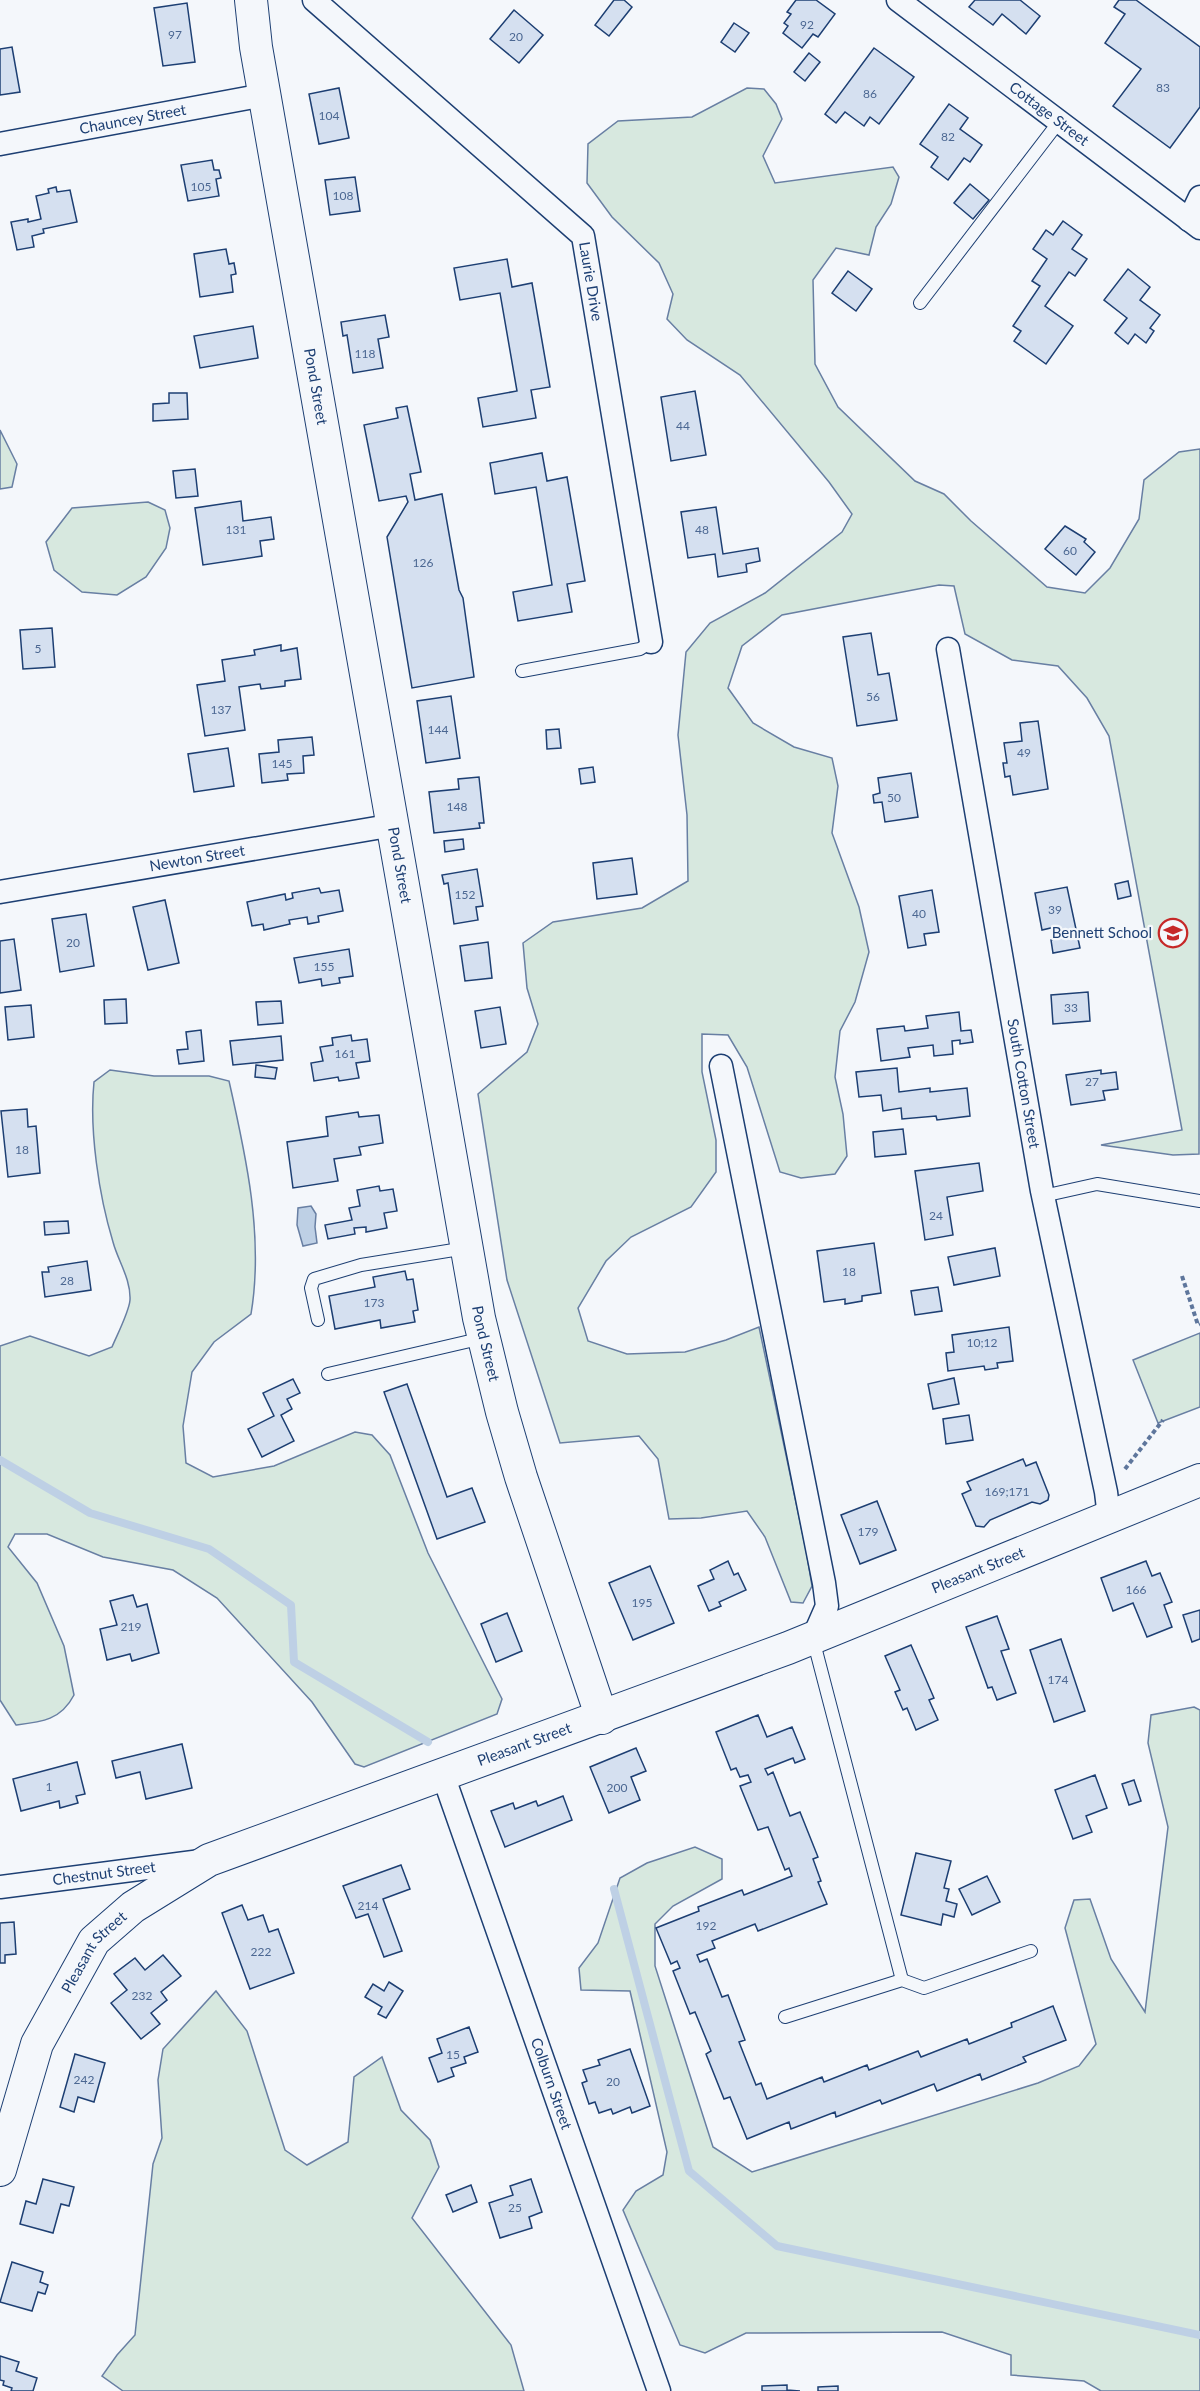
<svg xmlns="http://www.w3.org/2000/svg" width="1200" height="2391" font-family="Lato,sans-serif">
  <rect width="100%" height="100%" fill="#f4f7fb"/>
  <g fill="#d7e8df" stroke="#687fa3" stroke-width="1.5">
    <path d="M747,88l17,1 12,15 6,15 -19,37 12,27 118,-16 6,10 -8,27 -15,23 -7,28 -33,-7 -23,32 2,84 23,43 77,74 29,13 27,27 76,66 38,6 25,-25 29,-49 5,-39 35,-28 21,-3 -1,705 -26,1 -72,-10 81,-15 -73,-394 -22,-38 -29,-32 -46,-6 -47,-26 -11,-48 -15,-1 -157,30 -40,31 -14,42 25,35 41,24 38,11 6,28 -6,47 27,74 10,45 -14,50 -15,29 -5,46 8,37 4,42 -12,18 -34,4 -21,-6 -33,-105 -19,-32 -26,-1v38l14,68v32l-25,35 -60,30 -25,24 -28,47 10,33 39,13 58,-2 41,-12 33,-13 47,223 6,36 -9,17 -12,-1 -26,-65 -18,-26 -46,7 -32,1 -11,-60 -19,-23 -79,7 -53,-163 -29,-186 49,-42 11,-28 -11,-36 -4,-45 30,-21 89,-14 46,-27 -1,-66 -9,-80 8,-83 24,-29 55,-30 77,-61 10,-18 -23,-32 -89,-107 -53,-35 -20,-21 6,-25 -14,-31 -47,-46 -25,-34 1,-39 30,-23 74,-4z"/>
    <path d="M0,430l17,34 -5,23 -12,2z"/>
    <path d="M148,502l17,8 5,18 -4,20 -20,29 -29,18 -35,-3 -28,-22 -8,-28 26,-34z"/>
    <path d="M110,1070l44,6h55l20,5c17,75 35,156 22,233l-37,28 -22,30 -9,54 3,37 27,14 61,-11 81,-34 17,3 18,20 38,98 74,146 -5,15 -133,53 -9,-3 -43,-62 -95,-104 -44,-28 -70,-13 -56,-23h-32l-7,13 29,36 27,63 10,49c-13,25 -32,27 -58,30l-16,-25v-354l30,-10 59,20 23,-9c5,-12 17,-35 18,-47 1,-21 -12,-39 -17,-58 -14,-46 -24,-112 -19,-160z"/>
    <path d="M1200,1333v74l-42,16 -25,-63z"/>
    <path d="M1194,1707l6,3v681h-99l-17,-10 -73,-6v-20l-69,-23 -196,1 -41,20 -25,-8 -57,-135 13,-19 27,-16 4,-23 -37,-161 -49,-1 -2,-22 19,-25 22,-65 27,-15 48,-16 27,12v20l-49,27 -18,18v42l58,181 39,25 286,-89 41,-17 17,-22 -31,-116 9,-28 16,-1 21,60 34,53 23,-185 -20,-84 3,-28z"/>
    <path d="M216,1991l31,40 38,119 22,15 41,-23 6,-65 28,-20 19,53 29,30 9,27 -27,51 99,127 13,46h-401l-21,-15 15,-21 18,-20 18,-171 9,-26 -4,-58 5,-31z"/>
  </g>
  <path fill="#bed0e5" stroke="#687fa3" stroke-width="1.5" d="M311,1206l5,8 -1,13 2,16 -14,3 -6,-21 1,-17z"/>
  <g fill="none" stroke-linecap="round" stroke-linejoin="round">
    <g stroke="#bed0e5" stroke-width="8">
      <path d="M0,1460l90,53 119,36 82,56 3,57 134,80"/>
      <path d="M614,1889l75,282 88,75 423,89"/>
    </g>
  </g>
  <g fill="#d5e0f0" stroke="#1d3f73" stroke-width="1.5">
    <path d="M614,0h10l8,7 -23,29 -14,-11z"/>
    <path d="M796,0h20l19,14 -17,23 -5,-3 -11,14 -19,-15 5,-7 -4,-3 7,-9 -4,-2z"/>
    <path d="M975,0h45l20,16 -14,18 -24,-20 -9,11 -24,-18z"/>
    <path d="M1119,0h17l64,47v60l-30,41 -57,-42 28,-37 -36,-26 20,-29 -11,-7z"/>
    <path d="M187,3l8,59 -32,4 -9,-58z"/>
    <path d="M514,10l29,25 -24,28 -29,-24z"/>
    <path d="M734,23l15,10 -14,19 -14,-10z"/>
    <path d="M12,47l8,45 -20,3v-46z"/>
    <path d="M874,48l40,29 -35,47 -9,-7 -6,9 -19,-14 -9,11 -11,-9z"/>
    <path d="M809,53l11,9 -15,19 -11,-9z"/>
    <path d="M339,88l10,50 -30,6 -10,-50z"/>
    <path d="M949,104l19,14 -8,11 22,16 -12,17 -6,-4 -16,22 -17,-13 7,-10 -18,-13z"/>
    <path d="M212,160l2,10h5l2,8 -5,1 3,17 -31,5 -7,-36z"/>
    <path d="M355,177l5,34 -30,4 -5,-35z"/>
    <path d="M970,184l19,16 -16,19 -19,-16z"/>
    <path d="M56,187l1,5 13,-2 7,32 -34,7 1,4 -12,3 2,11 -17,3 -6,-28 17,-3v3l13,-3 -5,-23 13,-3 -1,-4z"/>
    <path d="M1063,221l19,14 -10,14 15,10 -12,17 -6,-4 -24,34 28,20 -27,38 -32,-23 7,-10 -8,-5 27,-40 -8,-5 15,-22 -14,-10 13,-19 7,5z"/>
    <path d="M226,249l3,15 5,-1 2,11 -5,1 2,17 -33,5 -6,-43z"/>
    <path d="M507,259l5,28 20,-4 18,104 -19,3 5,28 -53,9 -5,-29 39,-7 -17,-98 -40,7 -6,-32z"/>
    <path d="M1128,269l22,18 -10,13 20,15 -10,13 4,3 -8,12 -11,-9 -7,10 -13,-11 12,-15 -23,-18z"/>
    <path d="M848,271l24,18 -16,22 -24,-18z"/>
    <path d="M385,315l4,22 -11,2 5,29 -30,5 -6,-38 -4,1 -2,-14z"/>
    <path d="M253,326l5,32 -58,10 -6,-32z"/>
    <path d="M695,391l11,64 -35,6 -10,-64z"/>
    <path d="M169,393h18l1,26 -35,2v-17l16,-1z"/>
    <path d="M407,406l14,66 -11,2 5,26 27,-6 17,96 4,8 11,79 -62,11 -25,-151 21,-35 -2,-6 -27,5 -15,-76 34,-7 -2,-10z"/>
    <path d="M542,453l5,28 20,-4 18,104 -18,3 5,28 -54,9 -5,-29 39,-7 -16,-98 -41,7 -5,-31z"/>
    <path d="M195,469l3,27 -22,2 -3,-27z"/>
    <path d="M241,501l2,20 28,-4 3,22 -14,2 2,15 -59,9 -8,-57z"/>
    <path d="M716,507l7,47 35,-6 2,13 -14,3 1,8 -29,5 -3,-23 -27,4 -7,-46z"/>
    <path d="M1065,526l21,13 -2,3 11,10 -19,23 -31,-26z"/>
    <path d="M52,628l3,39 -32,2 -3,-39z"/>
    <path d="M871,633l7,42 11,-2 8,47 -40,6 -14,-89z"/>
    <path d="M281,645v6l16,-3 4,31 -16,2v5l-24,3 -1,-5 -21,3 6,43 -40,6 -8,-51 28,-4 -3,-21 33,-5 -1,-5z"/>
    <path d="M451,696l9,62 -34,5 -9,-62z"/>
    <path d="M1038,721l10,68 -35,6 -3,-19 -5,1 -2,-14h4l-3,-20 18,-2 -2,-18z"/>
    <path d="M559,729l2,19 -14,1 -1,-19z"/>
    <path d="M312,737l2,18 -11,1 1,17 -17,1 1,6 -26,3 -3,-29 20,-2 -1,-12z"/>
    <path d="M228,748l6,38 -40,6 -6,-38z"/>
    <path d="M593,767l2,15 -14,2 -2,-15z"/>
    <path d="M911,773l7,44 -33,5 -3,-20 -8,1 -1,-8 7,-2 -2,-15z"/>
    <path d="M479,777l5,46h-5l1,5 -46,5 -5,-41 30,-3 -1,-10z"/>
    <path d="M463,839l1,10 -19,3 -1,-11z"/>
    <path d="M632,858l5,36 -40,5 -4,-36z"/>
    <path d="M477,869l6,37 -7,1 2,13 -24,4 -6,-41 -4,1 -2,-9z"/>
    <path d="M1128,881l3,15 -13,3 -3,-15z"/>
    <path d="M1067,887l13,61 -27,5 -2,-13 6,-2 -2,-11 -13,3 -7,-37z"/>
    <path d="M319,888l2,5 18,-3 4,21 -25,5 1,6 -11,2 -1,-7 -18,3 1,4 -26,6 -1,-6 -11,2 -5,-24 38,-8 1,6 7,-2 -1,-5z"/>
    <path d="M932,890l7,42 -15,2 2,11 -18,3 -9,-52z"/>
    <path d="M165,900l14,63 -31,7 -15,-63z"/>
    <path d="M86,914l8,52 -34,6 -8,-53z"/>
    <path d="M14,939l7,51 -21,3v-52z"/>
    <path d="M488,942l4,36 -27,3 -5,-35z"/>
    <path d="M349,949l4,27 -14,2 1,5 -18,3 -1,-7 -22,4 -5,-25z"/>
    <path d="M1088,992l2,29 -37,3 -2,-29z"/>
    <path d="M126,999l1,24 -22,1 -1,-24z"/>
    <path d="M281,1001l2,22 -25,2 -2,-23z"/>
    <path d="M31,1005l3,32 -26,3 -3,-33z"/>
    <path d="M500,1007l6,37 -25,4 -6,-37z"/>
    <path d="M959,1012l2,19 10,-1 2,12 -13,2v-4l-8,1 1,13 -19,2 -1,-11 -25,3 2,9 -29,4 -4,-32 27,-3 1,5 23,-3 -2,-12z"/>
    <path d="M201,1030l3,31 -25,3 -2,-14 11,-1 -2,-17z"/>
    <path d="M351,1035l1,6 15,-2 3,22 -14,2 3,15 -20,3 -1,-4 -24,4 -3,-18 12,-2 -3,-14 13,-2 -1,-7z"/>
    <path d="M281,1036l2,24 -50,5 -3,-24z"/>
    <path d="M256,1065l21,3 -2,11 -20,-2z"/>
    <path d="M897,1068l2,24 31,-4v4l37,-4 3,28 -33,4 -1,-4 -34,3 -1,-11 -18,3 -2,-16 -22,2 -3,-25z"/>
    <path d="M1101,1070v4l15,-2 2,17 -15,2 2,9 -34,5 -5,-30z"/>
    <path d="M27,1109l1,18 8,-1 4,47 -32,4 -7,-66z"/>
    <path d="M358,1112l1,5 20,-2 4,28 -24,4 2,8 -27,4 4,22 -45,7 -6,-46 41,-6 -2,-19z"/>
    <path d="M903,1129l3,25 -31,3 -2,-25z"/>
    <path d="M979,1163l4,28 -36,6 6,38 -28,5 -10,-69z"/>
    <path d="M379,1186l1,5 13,-2 4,22 -13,2 3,15 -21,4v-5l-12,1 1,6 -27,5 -3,-14 27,-5 -3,-12 11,-2 -3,-16z"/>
    <path d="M68,1221l1,12 -24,2 -1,-13z"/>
    <path d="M874,1243l7,50 -19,3v5l-17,3v-5l-21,3 -7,-51z"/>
    <path d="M995,1248l5,28 -46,9 -6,-28z"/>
    <path d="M87,1261l4,29 -46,7 -3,-25h7l-1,-5z"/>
    <path d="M405,1271l2,9 6,-1 5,31 -5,1 2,11 -34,6 -1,-8 -45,9 -6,-33 46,-9 -2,-10z"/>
    <path d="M938,1287l4,24 -27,4 -4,-24z"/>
    <path d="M1009,1327l4,34 -16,2 1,5 -13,2 -1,-4 -36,5 -2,-18 8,-1 -2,-17z"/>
    <path d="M954,1378l5,26 -26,5 -5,-25z"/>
    <path d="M293,1379l7,14 -13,6 5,10 -11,6 13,26 -32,16 -14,-28 26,-13 -11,-23z"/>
    <path d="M407,1384l40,113 25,-9 13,34 -48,17 -53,-147z"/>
    <path d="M969,1415l4,25 -27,4 -3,-25z"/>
    <path d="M1023,1459l3,7 10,-4 13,33 -1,5 -8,4 -8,-2 -42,18 -6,7 -8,-1 -14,-32 9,-4 -4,-8z"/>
    <path d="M877,1501l19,49 -36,14 -19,-49z"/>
    <path d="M728,1561l6,14 4,-2 8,17 -27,12 2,4 -12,5 -11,-25 16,-7 -4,-9z"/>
    <path d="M1146,1561l6,15 8,-3 12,29 -8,3 8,22 -25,10 -14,-34 -20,8 -12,-33z"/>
    <path d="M650,1566l24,57 -41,17 -24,-57z"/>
    <path d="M133,1595l4,12 10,-3 12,49 -27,8 -2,-7 -23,6 -7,-31 17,-4 -7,-24z"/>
    <path d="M1200,1610v29l-8,3 -9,-27z"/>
    <path d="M507,1613l15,38 -26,11 -15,-38z"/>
    <path d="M997,1616l12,33 -8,2 15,42 -19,7 -5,-13 -4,1 -22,-61z"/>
    <path d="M1061,1639l24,72 -31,11 -24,-72z"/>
    <path d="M911,1645l23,53 -5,2 9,20 -22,10 -9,-22 -4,2 -8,-18 5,-2 -15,-34z"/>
    <path d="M758,1715l9,22 25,-10 13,32 -10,4 -2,-5 -28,11 3,6 5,-3 17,44 10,-4 18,45 -5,2 8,22 -3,1 9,22 -69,27 -3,-7 -43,17 3,7 -18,7 3,7 7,-3 15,38 6,-2 17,45 -6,2 17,43 5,-2 6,16 55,-22 2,5 43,-17 2,5 49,-19 3,6 46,-18 2,5 43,-17 -1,-4 42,-17 13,34 -43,17 3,5 -44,18 -2,-6 -43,17 -3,-7 -52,20 -2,-4 -44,17 -1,-5 -44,17 -2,-7 -42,17 -17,-42 -6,2 -18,-45 5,-3 -16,-39 -5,2 -17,-43 7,-3 -3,-7 -6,3 -15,-36 43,-17 -1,-4 44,-17 2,5 48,-19 -3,-8 -4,2 -17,-43 -10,3 -18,-44 11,-4 -3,-7 -8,2 -4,-9 -5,2 -15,-38z"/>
    <path d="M182,1744l10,44 -46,11 -6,-27 -24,6 -4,-17z"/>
    <path d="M636,1748l10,23 -15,6 9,23 -31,13 -19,-46z"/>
    <path d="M77,1762l8,32 -9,2 2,7 -18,5 -1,-7 -38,10 -8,-32z"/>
    <path d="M1095,1775l12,33 -21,8 6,16 -19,7 -18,-49z"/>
    <path d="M1134,1780l7,21 -12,4 -7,-21z"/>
    <path d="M563,1796l9,24 -67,27 -14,-36 22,-8 2,6 21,-8 2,5z"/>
    <path d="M916,1853l35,8 -7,27 5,1 -3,12 11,3 -3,13 -11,-3 -2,11 -40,-10z"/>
    <path d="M401,1865l9,24 -27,10 19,52 -18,6 -16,-43 -12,4 -13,-32z"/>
    <path d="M987,1876l13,26 -28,13 -13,-26z"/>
    <path d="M242,1905l6,15 15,-5 6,17 9,-3 16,44 -44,16 -28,-76z"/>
    <path d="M14,1922l2,32 -11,1v8h-5v-40z"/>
    <path d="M163,1955l18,21 -20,16 6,8 -16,13 9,11 -19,15 -30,-36 16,-13 -13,-16 21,-16 10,12z"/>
    <path d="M389,1982l14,9 -17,27 -8,-4 4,-7 -17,-10 8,-13 11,7z"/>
    <path d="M469,2027l9,25 -14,5 2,6 -15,5 3,8 -16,6 -9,-24 13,-5 -5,-14z"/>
    <path d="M630,2049l20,57 -18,7 -2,-6 -17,7 -2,-5 -12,4 -4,-11 -6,2 -7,-21 5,-2 -4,-11 17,-5 -2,-5z"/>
    <path d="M75,2054l30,9 -11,39 -16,-5 -4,15 -14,-5z"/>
    <path d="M43,2179l31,8 -5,19 -8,-2 -8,29 -33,-9 6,-23 10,3z"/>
    <path d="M531,2179l11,33 -13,5 3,11 -32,10 -11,-35 24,-8 -3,-9z"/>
    <path d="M471,2185l6,17 -24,10 -7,-17z"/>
    <path d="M12,2262l31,10 -3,10 8,3 -3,9 -7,-2 -6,19 -32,-9z"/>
    <path d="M0,2356l19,6 -3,9 21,7 -4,13h-22l1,-3 -9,-3 1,-4 -4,-1z"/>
    <path d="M787,2385v5l13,1h-38v-5z"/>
    <path d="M838,2386v5h-20v-4z"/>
  </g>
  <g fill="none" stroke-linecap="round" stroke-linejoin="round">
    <g stroke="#1d3f73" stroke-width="14">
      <g id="lane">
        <path d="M920,303l138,-180"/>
        <path d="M522,671l118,-22 11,-7"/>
        <path d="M1043,1196l54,-12 103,17"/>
        <path d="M318,1320l-7,-32 3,-9 47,-14 105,-17"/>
        <path d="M328,1374l155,-36"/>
        <path d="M813,1639l89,341"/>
        <path d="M785,2017l117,-37 22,8 107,-37"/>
      </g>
    </g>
    <g stroke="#1d3f73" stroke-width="25">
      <g id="street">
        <path id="s1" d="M314,0l269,236 68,406"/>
        <path id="s2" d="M898,0l302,228"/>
        <path id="s3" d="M0,144l264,-49"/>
        <path d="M1189,220l11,-23"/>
        <path id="s4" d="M948,649l94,542 64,301 3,25"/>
        <path id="s5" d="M0,892l394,-67"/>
        <path d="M721,1066l103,517 3,23 -14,32"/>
        <path id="s6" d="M443,1775l216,616"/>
        <path id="s7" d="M0,1887l201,-26"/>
      </g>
    </g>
    <g stroke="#1d3f73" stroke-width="34">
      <g id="secondary">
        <path id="s8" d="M251,0l5,47 223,1271 23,94 19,65 81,241"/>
        <path id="s9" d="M0,2170l37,-126 57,-103 39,-34 76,-47 579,-212 412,-168"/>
      </g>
    </g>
    <g stroke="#5e769c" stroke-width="4" stroke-dasharray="4.5 3" stroke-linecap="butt">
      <path d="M1182,1276l16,49 2,-1"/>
      <path d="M1125,1469l38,-49"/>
    </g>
    <use href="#lane" stroke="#f4f7fb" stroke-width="12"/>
    <use href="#street" stroke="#f4f7fb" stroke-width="22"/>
    <use href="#secondary" stroke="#f4f7fb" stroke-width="32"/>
  </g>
  <defs>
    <g id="school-ring" transform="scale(1.5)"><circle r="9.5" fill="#f4f7fb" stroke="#c62828" stroke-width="1.5"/><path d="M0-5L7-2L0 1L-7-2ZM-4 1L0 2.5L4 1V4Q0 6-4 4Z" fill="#c62828"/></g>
  </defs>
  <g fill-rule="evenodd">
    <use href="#school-ring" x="1173" y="933"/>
  </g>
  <g text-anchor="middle" stroke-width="4.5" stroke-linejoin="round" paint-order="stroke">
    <g font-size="12" fill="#4b6792">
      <text x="807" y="29">92</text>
      <text x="175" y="39">97</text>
      <text x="516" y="41">20</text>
      <text x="1163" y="92">83</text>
      <text x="870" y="98">86</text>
      <text x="329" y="120">104</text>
      <text x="948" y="141">82</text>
      <text x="201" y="191">105</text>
      <text x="343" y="200">108</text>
      <text x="365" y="358">118</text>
      <text x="683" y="430">44</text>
      <text x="236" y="534">131</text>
      <text x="702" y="534">48</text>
      <text x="1070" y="555">60</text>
      <text x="423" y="567">126</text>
      <text x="38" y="653">5</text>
      <text x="873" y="701">56</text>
      <text x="221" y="714">137</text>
      <text x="438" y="734">144</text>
      <text x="1024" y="757">49</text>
      <text x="282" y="768">145</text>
      <text x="894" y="802">50</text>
      <text x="457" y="811">148</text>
      <text x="465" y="899">152</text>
      <text x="1055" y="914">39</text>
      <text x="919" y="918">40</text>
      <text x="73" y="947">20</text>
      <text x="324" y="971">155</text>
      <text x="1071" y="1012">33</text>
      <text x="345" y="1058">161</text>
      <text x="1092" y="1086">27</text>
      <text x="22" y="1154">18</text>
      <text x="936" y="1220">24</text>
      <text x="849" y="1276">18</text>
      <text x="67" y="1285">28</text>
      <text x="374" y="1307">173</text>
      <text x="982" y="1347">10;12</text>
      <text x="1007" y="1496">169;171</text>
      <text x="868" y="1536">179</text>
      <text x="1136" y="1594">166</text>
      <text x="642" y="1607">195</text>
      <text x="131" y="1631">219</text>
      <text x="1058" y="1684">174</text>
      <text x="49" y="1791">1</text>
      <text x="617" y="1792">200</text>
      <text x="368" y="1910">214</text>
      <text x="706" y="1930">192</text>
      <text x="261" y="1956">222</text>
      <text x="142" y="2000">232</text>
      <text x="453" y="2059">15</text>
      <text x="84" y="2084">242</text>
      <text x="613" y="2086">20</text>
      <text x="515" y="2212">25</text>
    </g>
    <g font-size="15" fill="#1d3f73" stroke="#f4f7fb">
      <text dy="5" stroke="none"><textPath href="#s2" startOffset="189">Cottage Street</textPath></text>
      <text dy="5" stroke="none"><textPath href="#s3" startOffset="135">Chauncey Street</textPath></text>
      <text dy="5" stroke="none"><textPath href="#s1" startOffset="404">Laurie Drive</textPath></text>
      <text dy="5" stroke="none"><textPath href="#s8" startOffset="392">Pond Street</textPath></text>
      <text dy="5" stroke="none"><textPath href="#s5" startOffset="200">Newton Street</textPath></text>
      <text dy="5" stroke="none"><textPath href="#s8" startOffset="878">Pond Street</textPath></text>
      <text dy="5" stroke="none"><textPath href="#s4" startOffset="441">South Cotton Street</textPath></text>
      <text dy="5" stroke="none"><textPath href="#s8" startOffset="1364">Pond Street</textPath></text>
      <text dy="5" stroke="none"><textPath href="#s9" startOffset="1212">Pleasant Street</textPath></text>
      <text dy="5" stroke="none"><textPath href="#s9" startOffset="726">Pleasant Street</textPath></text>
      <text dy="5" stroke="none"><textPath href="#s7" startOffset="105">Chestnut Street</textPath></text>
      <text dy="5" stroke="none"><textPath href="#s9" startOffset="240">Pleasant Street</textPath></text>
      <text dy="5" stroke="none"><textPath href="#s6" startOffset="327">Colburn Street</textPath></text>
    </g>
    <g font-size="15" fill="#1d3f73" stroke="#f4f7fb" text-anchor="end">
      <text x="1152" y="938">Bennett School</text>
    </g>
  </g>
</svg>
